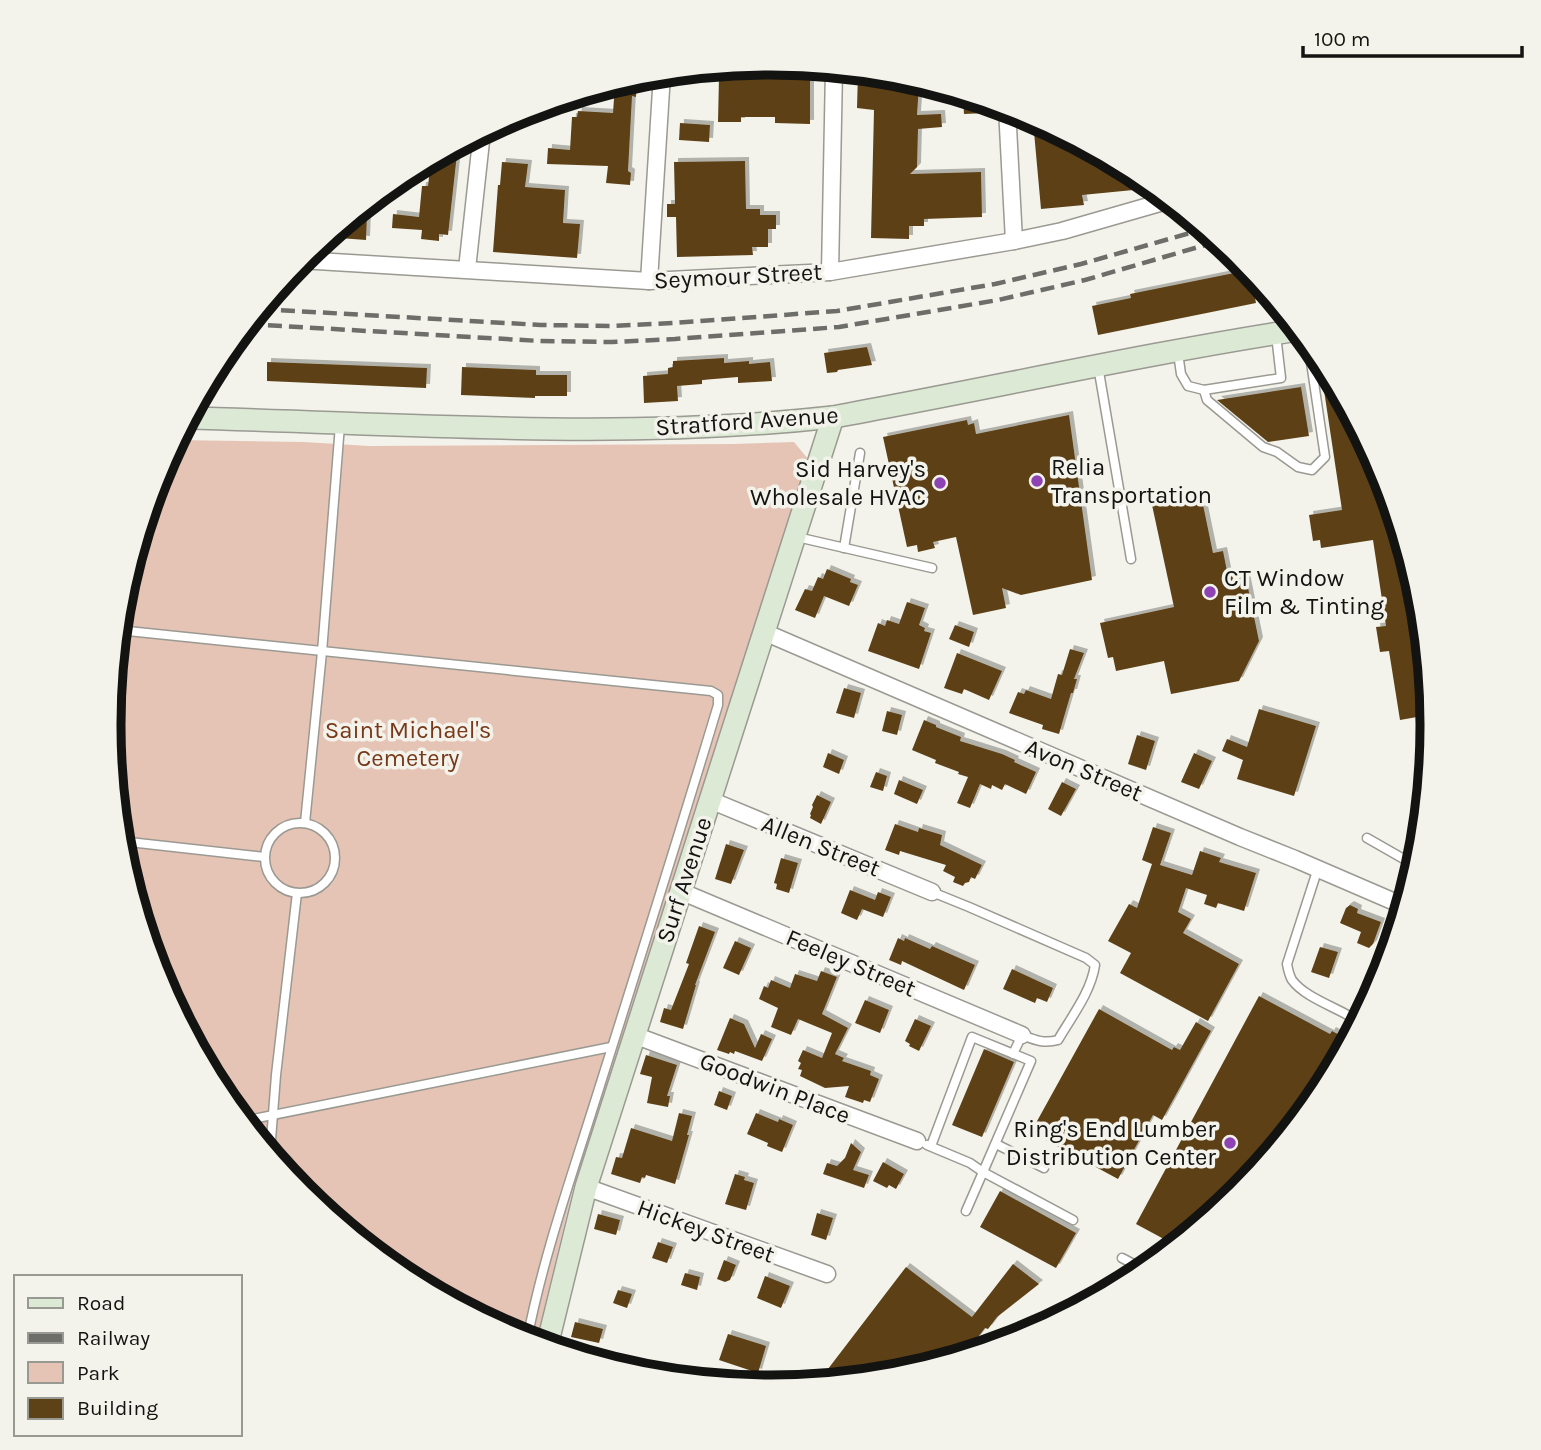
<svg xmlns="http://www.w3.org/2000/svg" width="1541" height="1450" font-family="Karla,sans-serif">
  <defs>
    <filter id="shadow"><feDropShadow dx="4" dy="-4" stdDeviation="0" flood-color="#0004"/></filter>
  </defs>
  <rect width="100%" height="100%" fill="#f3f3eb"/>
  <path fill="#e5c4b6" d="M176,440l128,2 65,4 365,-2 60,-2 14,17 -38,124 -163,506 -34,99 -37,154 -19,-6 -115,-61 -100,-82 -82,-101 -61,-114 -38,-124 -12,-129 12,-130 38,-124z"/>
  <g fill="#5d4117" filter="url(#shadow)">
    <path d="M770,65l40,2v57l-35,-1v-6h-34v5h-23l1,-45h20v-7l31,1z"/>
    <path d="M858,72l30,3v7l31,3 -2,30 24,-1 1,13 -24,2 -1,38 -7,7 71,-2 1,45 -58,2v7h-15v13l-38,-1 3,-128 -17,-2z"/>
    <path d="M637,77l-1,20 -4,-1 -4,75 3,2 -1,12 -24,-2 2,-17 -61,-2 1,-16 22,2 2,-33h5l1,-6 35,2 2,-29z"/>
    <path d="M963,95l24,7v11l-23,1z"/>
    <path d="M680,123l30,2 -1,17 -30,-2z"/>
    <path d="M1055,130l84,45 15,13 -72,7 2,10 -43,4 -7,-77z"/>
    <path d="M444,153l13,1 -9,81 -9,-1v7l-18,-2 1,-9 -30,-2 1,-14 26,3 3,-31h6l3,-26z"/>
    <path d="M745,161l1,48h14v6h16v14h-8v18h-16l1,8 -76,2 -1,-40h-9v-13h8l-1,-42z"/>
    <path d="M502,162l26,2 -3,23 40,3 -2,33 17,1 -3,34 -84,-6 5,-67h2z"/>
    <path d="M355,214h12l-1,26 -40,-3z"/>
    <path d="M1249,270l7,33 -158,32 -6,-29 39,-8 -1,-4z"/>
    <path d="M867,347l5,18 -34,5 -1,2 -10,1 -3,-20z"/>
    <path d="M1319,357l2,1 61,114 8,27 7,42 6,-1 17,56 12,125 -14,2 -1,-6 -17,3 -11,-69 -9,1 -4,-25 10,-1 -13,-86 -52,8 -1,-8 -7,1 -4,-26 33,-5z"/>
    <path d="M724,358v5l25,-2v3l21,-2 2,19 -34,2v-6l-36,3v4l-25,2 1,15 -34,2 -1,-27 25,-2v-6l5,-1v-6z"/>
    <path d="M267,362l160,6 -1,20 -159,-7z"/>
    <path d="M462,367l74,3v5h31v21h-32v2l-74,-3z"/>
    <path d="M1301,387l8,49 -41,6 -51,-42z"/>
    <path d="M1069,415l23,165 -71,15 -19,-7 4,20 -33,7 -17,-78 -23,5 2,6 -17,4 -1,-7 -10,2 -24,-110 84,-17 1,5 6,-2 2,11z"/>
    <path d="M1201,495l12,58 10,-2 5,25 17,-3 14,68 -20,40 -68,13 -7,-33 -48,10 -3,-14 -5,1 -8,-35 74,-16 -22,-102z"/>
    <path d="M827,569l24,10 -1,3 8,3 -9,21 -25,-10 -9,22 -20,-8 10,-21 7,2 6,-14 5,2z"/>
    <path d="M907,602l18,6 -6,17 6,3 -1,3 7,2 -12,36 -51,-18 10,-28 7,3 2,-6 12,4z"/>
    <path d="M955,625l19,7 -5,15 -20,-8z"/>
    <path d="M1070,649l14,4 -10,26h3l-4,14h-2l-12,41 -17,-5 1,-4 -34,-12 9,-21 6,2 2,-4 25,9 7,-25 4,1z"/>
    <path d="M957,653l45,18 -13,29 -25,-11 -2,5 -18,-6z"/>
    <path d="M844,688l17,5 -7,25 -18,-5z"/>
    <path d="M1259,709l57,17 -22,70 -57,-17 6,-19 -21,-9 5,-12 20,8z"/>
    <path d="M887,711l15,4 -5,20 -15,-4z"/>
    <path d="M924,720l12,5v2l25,10 -1,4 42,13 13,6 -1,2 22,10 -10,22 -21,-10 -3,6 -10,-5 -1,4 -11,-5 -10,24 -13,-5 11,-26 -10,-3 1,-2 -24,-9 1,-3 -24,-10z"/>
    <path d="M1137,735l18,6 -9,29 -18,-6z"/>
    <path d="M828,753l16,7 -5,14 -16,-7z"/>
    <path d="M1194,753l18,8 -13,28 -18,-7z"/>
    <path d="M876,772l11,4 -4,15 -13,-4z"/>
    <path d="M899,780l24,10 -6,14 -23,-10z"/>
    <path d="M1062,782l14,7 -15,27 -13,-7z"/>
    <path d="M817,795l14,7 -10,22 -11,-6 1,-3 -1,-1 3,-7 -1,-2z"/>
    <path d="M895,824l23,8 1,-4 23,7 -2,10 42,20 -7,14 -4,-2 -2,5 -4,1 -2,3 -10,-4 2,-5 -12,-6 3,-6 -46,-14 -1,4 -14,-5z"/>
    <path d="M1153,827l18,6 -11,32 32,10 8,-24 21,7 -2,4 37,11 -12,38 -26,-8 -2,5 -12,-4 3,-9 -21,-7 -8,24 13,7 -8,14 56,31 -31,57 -88,-48 11,-20 -23,-12 21,-37 8,4 15,-44 -10,-4z"/>
    <path d="M726,844l18,6 -13,34 -16,-5z"/>
    <path d="M781,858l17,5 -9,30 -13,-4 1,-5 -3,-1z"/>
    <path d="M850,890l25,10 3,-8 13,5 -8,20 -21,-8 -5,11 -16,-7z"/>
    <path d="M1350,905l8,4 -1,4 24,9 -8,22 -4,4 -12,-5 4,-11 -21,-9 6,-15z"/>
    <path d="M699,926l16,6 -20,53h1l-13,44 -23,-7 4,-14 7,2 18,-46 -3,-1z"/>
    <path d="M898,938l6,3 1,-3 25,11 2,-3 43,19 -11,25 -62,-29 -1,4 -12,-5z"/>
    <path d="M735,941l16,7 -12,27 -16,-7z"/>
    <path d="M1320,947l18,5 -9,26 -18,-6z"/>
    <path d="M1012,969l41,19 -6,14 -10,-4 -2,5 -32,-14z"/>
    <path d="M821,971l16,6 -15,37 26,14 -13,26 9,4 -2,3 29,10 -1,4 9,4 -9,23 -6,-2 -1,3 -18,-6 4,-11 -24,2 -25,-12 2,-6 -4,-1 3,-6 -3,-2 5,-11 19,8 10,-25 -34,-14 -7,16 -20,-8 7,-19 -19,-9 5,-13 4,2 3,-8 19,8 5,-14 22,7z"/>
    <path d="M1259,996l71,38 2,-3 17,9 -28,53 -83,100 -63,52 -39,-21z"/>
    <path d="M865,1000l24,10 -9,23 -25,-10z"/>
    <path d="M1099,1009l73,41 2,-3 6,3 16,-28 15,9 -49,89 -9,-5 -35,64 -87,-47z"/>
    <path d="M730,1018l14,6 11,24 6,-14 11,5 -10,22 -27,-10 -1,3 -4,-2 -1,2 -12,-4z"/>
    <path d="M915,1019l16,7 -12,25 -10,-5 1,-2 -5,-3z"/>
    <path d="M984,1049l30,13 -32,75 -30,-12z"/>
    <path d="M646,1055l31,10 -10,31h3l-2,11 -21,-4 5,-26 -12,-3z"/>
    <path d="M719,1091l13,5 -5,14 -13,-5z"/>
    <path d="M679,1113l13,3 -5,19h2l-14,49 -29,-9 -1,3 -3,-1 -2,6 -29,-9 5,-17 6,1 9,-30 41,13z"/>
    <path d="M756,1113l22,9 1,-3 14,6 -11,27 -15,-6 1,-3 -21,-9z"/>
    <path d="M851,1143l10,9 -8,18 16,5 -5,13 -41,-14 4,-11 10,3 8,-8z"/>
    <path d="M883,1162l21,12 -8,15 -7,-4 -2,3 -14,-7z"/>
    <path d="M735,1174l10,3 -1,3 10,3 -8,27 -21,-6z"/>
    <path d="M1000,1191l76,42 -20,35 -76,-41z"/>
    <path d="M817,1213l16,5 -7,22 -15,-5z"/>
    <path d="M598,1214l22,6 -4,15 -22,-6z"/>
    <path d="M658,1242l15,5 -6,16 -15,-5z"/>
    <path d="M724,1260l12,5 -6,15 -5,2 -8,-3z"/>
    <path d="M1013,1264l26,20 -42,33 -9,12 -3,-1 -20,26 -66,20 -81,8 88,-115 66,50z"/>
    <path d="M685,1273l15,4 -3,13 -16,-5z"/>
    <path d="M765,1276l25,10 -9,22 -24,-10z"/>
    <path d="M618,1290l14,4 -5,14 -14,-5z"/>
    <path d="M575,1322l28,7 -4,14 -28,-6z"/>
    <path d="M728,1334l38,12 -8,27 -39,-13z"/>
  </g>
  <g fill="none" stroke-linecap="round" stroke-linejoin="round">
    <g stroke="#9a9992" stroke-width="11">
      <g id="lane">
        <path d="M1178,353l3,21 7,12 16,4 77,-12 -5,-43"/>
        <path d="M1098,366l33,193"/>
        <path d="M1204,390l3,10 56,47 14,5 21,15 14,3 13,-13 -17,-115"/>
        <path d="M797,537l135,31"/>
        <path d="M844,548l16,-95"/>
        <path d="M118,630l593,61 7,4v10c-39,130 -80,260 -121,390 -25,80 -54,162 -70,245"/>
        <circle cx="300" cy="858" r="35"/>
        <path d="M305,823l17,-171 18,-227"/>
        <path d="M1367,838l49,28"/>
        <path d="M120,841l144,16"/>
        <path d="M1318,868l-31,96c1,5 2,11 5,16 14,19 48,28 67,42"/>
        <path d="M932,892l37,15 117,51 9,7c-4,27 -23,51 -37,75 -14,4 -23,0 -36,-5l-9,19"/>
        <path d="M243,1121l368,-74"/>
        <path d="M996,1144l48,24"/>
        <path d="M927,1145l43,18 13,9 -17,39"/>
        <path d="M931,1146l41,-109 59,24 -48,111 90,48"/>
        <path d="M270,1153l6,-78 21,-182"/>
        <path d="M1122,1258l23,12"/>
        <path d="M1059,1318l7,-8"/>
      </g>
    </g>
    <g stroke="#9a9992" stroke-width="19">
      <g id="street">
        <path d="M1007,108l7,133"/>
        <path d="M300,260l349,21 181,-9 184,-31 48,-10 108,-31"/>
        <path d="M467,269l15,-137"/>
        <path d="M830,272l4,-203"/>
        <path d="M649,281l13,-207"/>
        <path d="M764,632l476,205 55,22 109,47"/>
        <path d="M710,800l222,92"/>
        <path d="M680,891l342,144"/>
        <path d="M634,1035l283,106"/>
        <path d="M586,1187l241,87"/>
      </g>
    </g>
    <g stroke="#9a9992" stroke-width="24">
      <g id="secondary">
        <path d="M187,418c215,5 432,23 646,-1 155,-28 309,-63 465,-87"/>
        <path d="M547,1346l39,-159 247,-770"/>
      </g>
    </g>
    <use href="#lane" stroke="#fff" stroke-width="8"/>
    <use href="#street" stroke="#fff" stroke-width="16"/>
    <use href="#secondary" stroke="#dcead5" stroke-width="21"/>
    <g stroke="#6d6d69" stroke-width="4.5" stroke-dasharray="14 7" stroke-linecap="butt">
      <path d="M260,309l281,16 71,1 62,-3 163,-12 158,-27 86,-20 123,-35"/>
      <path d="M247,324l293,17 72,1 63,-3 164,-12 159,-27 87,-20 134,-39"/>
    </g>
  </g>
  <g fill="#8e43b4" stroke="#f3f3eb" stroke-width="2.5">
    <circle cx="1037" cy="481" r="7"/>
    <circle cx="940" cy="483" r="7"/>
    <circle cx="1210" cy="592" r="7"/>
    <circle cx="1230" cy="1143" r="7"/>
  </g>
  <g text-anchor="middle" stroke-width="7" stroke-linejoin="round" paint-order="stroke">
    <g font-size="24" fill="#131311" stroke="#f3f3eb">
      <text transform="translate(738 276) rotate(-3)" y="8">Seymour Street</text>
      <text transform="translate(747 421) rotate(-4)" y="8">Stratford Avenue</text>
      <text transform="translate(1084 770) rotate(23)" y="8">Avon Street</text>
      <text transform="translate(821 846) rotate(22)" y="8">Allen Street</text>
      <text transform="translate(684 880) rotate(-72)" y="8">Surf Avenue</text>
      <text transform="translate(851 963) rotate(23)" y="8">Feeley Street</text>
      <text transform="translate(775 1088) rotate(21)" y="8">Goodwin Place</text>
      <text transform="translate(706 1231) rotate(20)" y="8">Hickey Street</text>
    </g>
    <g font-size="24" fill="#131311" stroke="#f3f3eb" text-anchor="start">
      <text x="1051" y="475">Relia<tspan x="1051" dy="28">Transportation</tspan></text>
      <text x="926" y="477" text-anchor="end">Sid Harvey's<tspan x="926" dy="28">Wholesale HVAC</tspan></text>
      <text x="1224" y="586">CT Window<tspan x="1224" dy="28">Film &amp; Tinting</tspan></text>
      <text x="1216" y="1137" text-anchor="end">Ring's End Lumber<tspan x="1216" dy="28">Distribution Center</tspan></text>
    </g>
    <g font-size="24" fill="#78381a" stroke="#f3f3eb">
      <text x="408" y="738">Saint Michael's<tspan x="408" dy="28">Cemetery</tspan></text>
    </g>
  </g>
  <path d="M0 0H1541V1450H0ZM770 75H771A649 649 0 0 1 1420 724V726A649 649 0 0 1 771 1375H770A649 649 0 0 1 121 726V724A649 649 0 0 1 770 75Z" fill="#f3f3eb" fill-rule="evenodd"/>
  <path fill="none" stroke="#131311" stroke-width="9" d="M770 75H771A649 649 0 0 1 1420 724V726A649 649 0 0 1 771 1375H770A649 649 0 0 1 121 726V724A649 649 0 0 1 770 75Z"/>
  <rect x="14" y="1275" width="228" height="161" fill="#f3f3eb" stroke="#999994" stroke-width="2"/>
  <rect x="28" y="1298" width="35" height="10" fill="#dcead5" stroke="#999994" stroke-width="2"/>
  <text x="77" y="1310" font-size="21" fill="#131311">Road</text>
  <rect x="28" y="1333" width="35" height="10" fill="#6d6d69" stroke="#999994" stroke-width="2"/>
  <text x="77" y="1345" font-size="21" fill="#131311">Railway</text>
  <rect x="28" y="1362" width="35" height="21" fill="#e5c4b6" stroke="#999994" stroke-width="2"/>
  <text x="77" y="1380" font-size="21" fill="#131311">Park</text>
  <rect x="28" y="1398" width="35" height="21" fill="#5d4117" stroke="#999994" stroke-width="2"/>
  <text x="77" y="1415" font-size="21" fill="#131311">Building</text>
  <path d="M1303 46v10h219v-10" fill="none" stroke="#131311" stroke-width="3.5"/>
  <text x="1314" y="46" font-size="21" fill="#131311" stroke="#f3f3eb" stroke-width="5" paint-order="stroke">100 m</text>
</svg>
